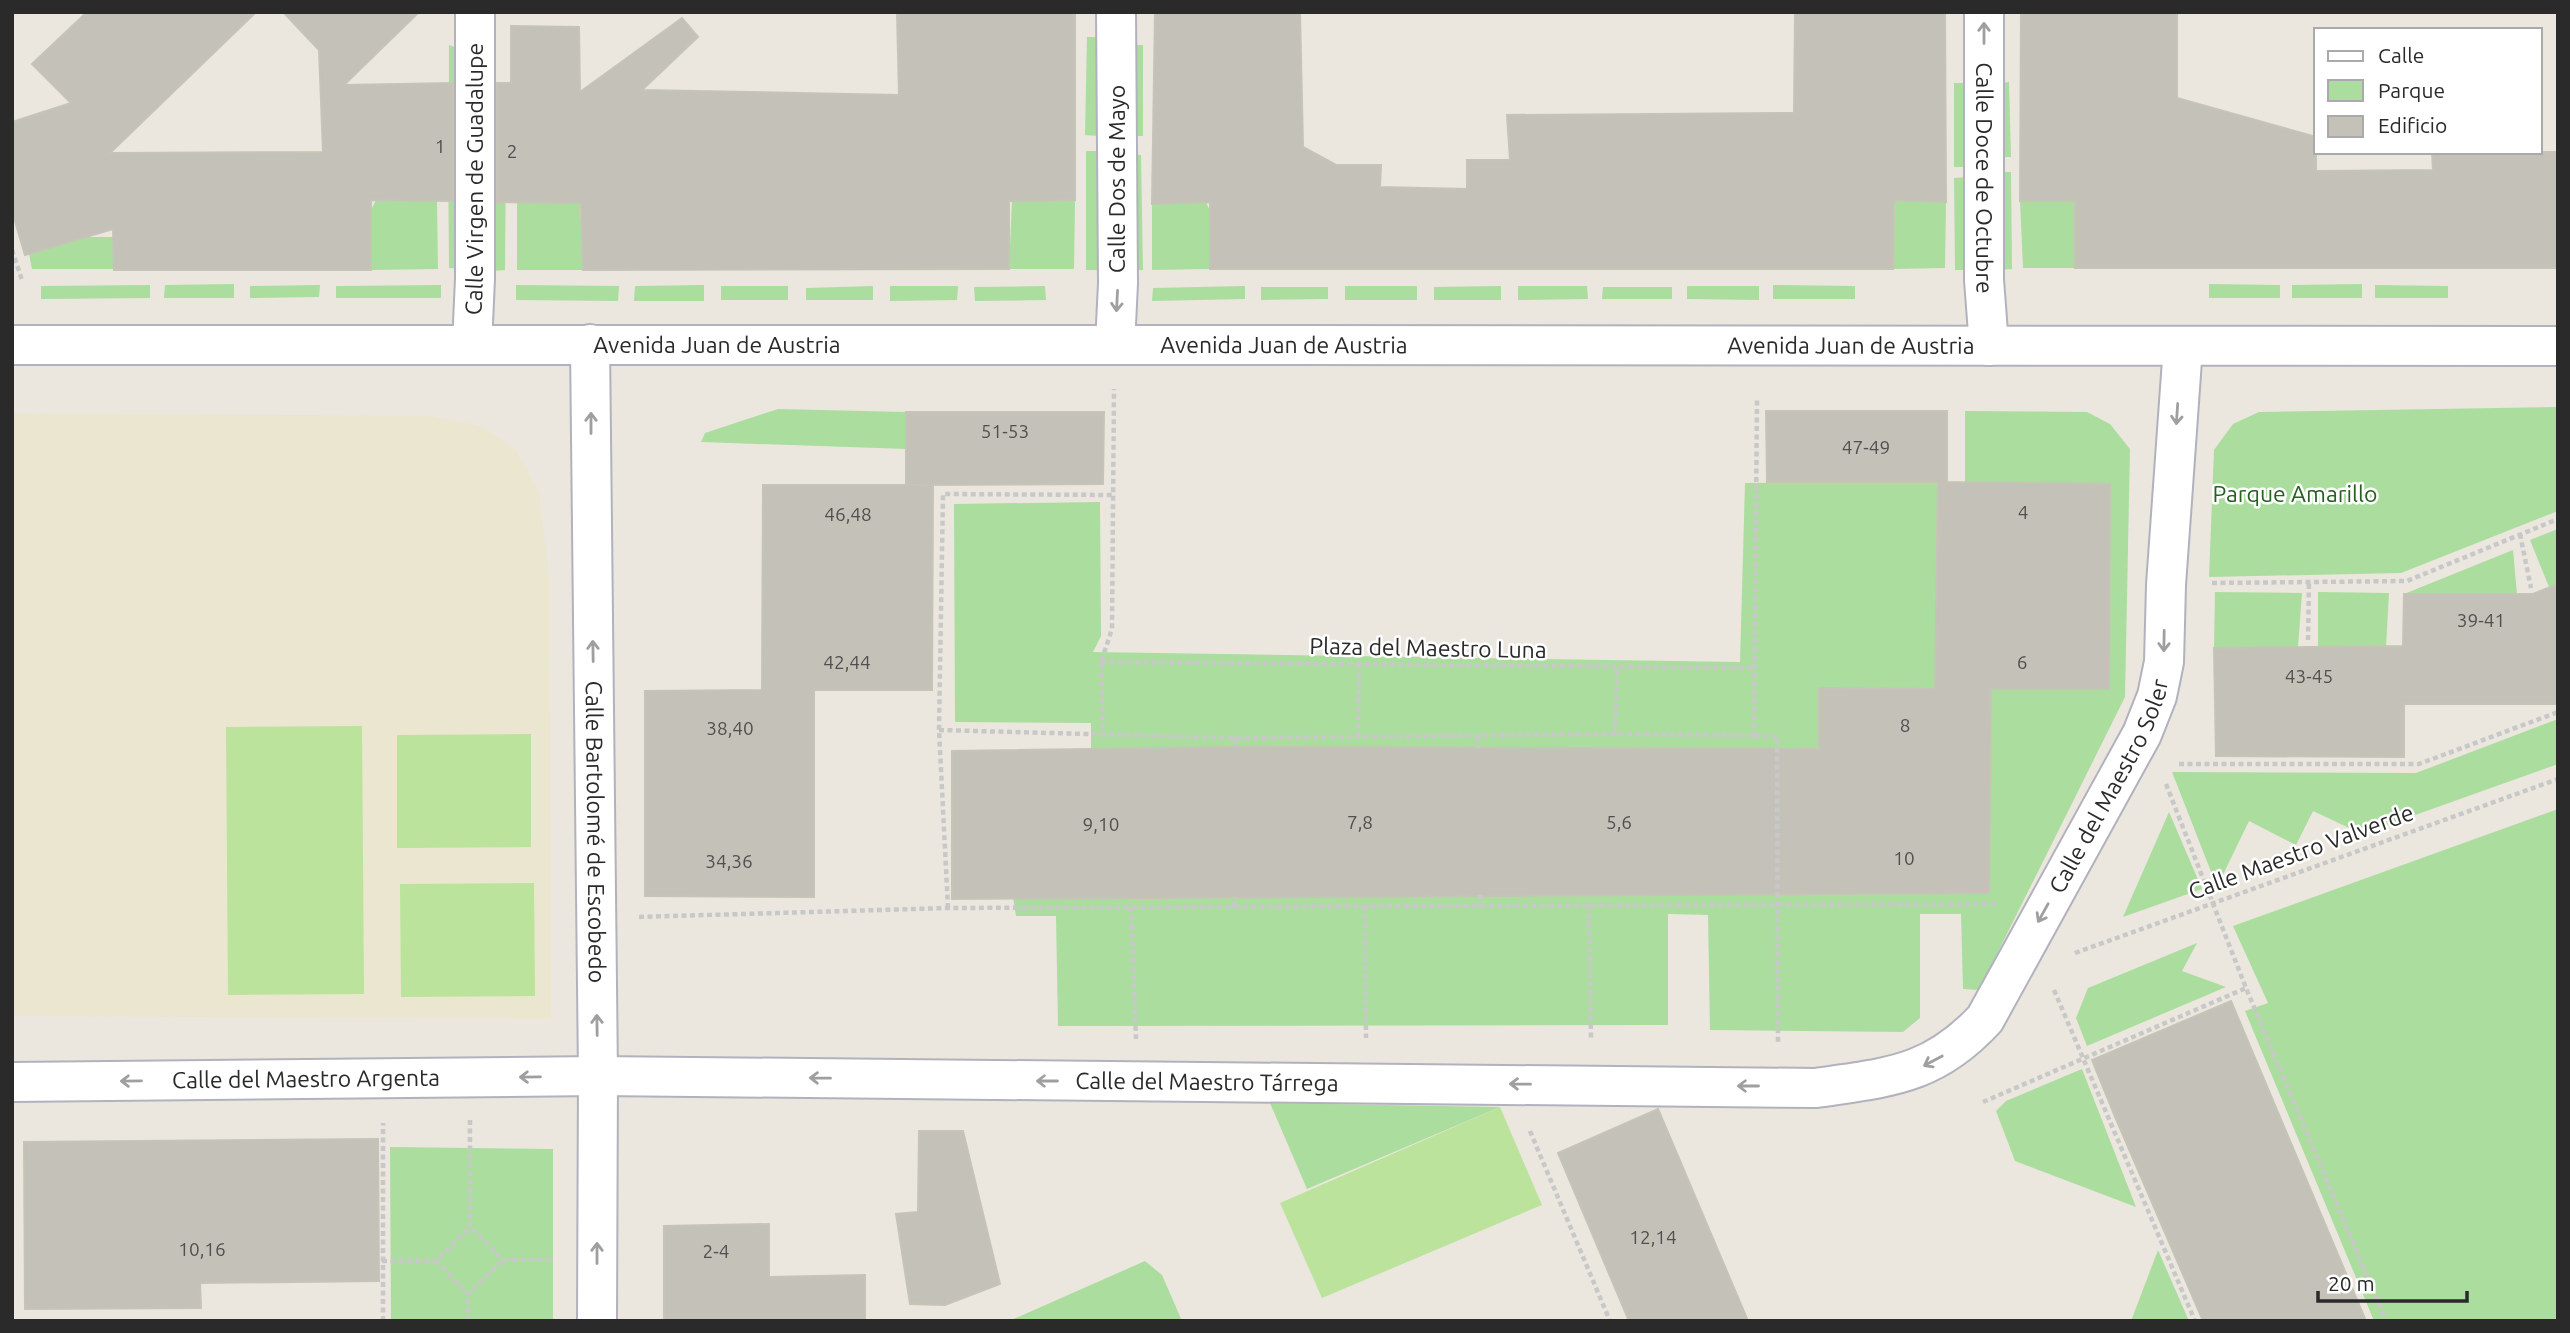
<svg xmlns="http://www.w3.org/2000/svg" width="2570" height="1333" font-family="Ubuntu,sans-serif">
  <rect width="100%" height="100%" fill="#ebe7de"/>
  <path fill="#ebe6cf" d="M12,413l418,3 51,10 36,25 22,41 11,91 1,436 -539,-3z"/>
  <g fill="#abdd9f">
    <path d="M1087,37h14l-2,99 -14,-1z"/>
    <path d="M449,45l8,3 5,85h-13z"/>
    <rect x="1130" y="45" width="13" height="91"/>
    <path d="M2009,82l2,75h-12l-1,-74z"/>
    <rect x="1954" y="83" width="13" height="84"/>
    <path d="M462,147l1,122 -14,-1 -1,-120z"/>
    <rect x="1086" y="151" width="14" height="119"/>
    <path d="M493,153h13l-1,117 -13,1z"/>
    <path d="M1130,154l11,1 2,115h-12z"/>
    <path d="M1998,172h13l1,97 -14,1z"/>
    <path d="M1967,177l1,93h-13l-1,-92z"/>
    <path d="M376,200l61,1 1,68 -67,1v-60z"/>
    <path d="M1075,200l-1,69h-65l3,-68z"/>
    <path d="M1895,200l51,2 -1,66 -52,1z"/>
    <path d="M2020,201h55v67h-52z"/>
    <path d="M517,202l63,1 3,67h-66z"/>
    <path d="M1206,202l4,9v58l-58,1v-66z"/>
    <path d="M85,237h28l1,32h-82l-3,-15z"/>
    <path d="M234,284v14h-70l1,-13z"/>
    <path d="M2209,284l71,1v13h-71z"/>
    <path d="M2362,284v14h-70v-13z"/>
    <path d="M150,285v13l-109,1v-13z"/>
    <path d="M320,285l-1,12 -69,1v-12z"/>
    <path d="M441,285v13h-105v-12z"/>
    <path d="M516,285l103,1 -1,15 -102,-1z"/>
    <path d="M704,285v16h-70l1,-15z"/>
    <path d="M1773,285l82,1v13h-82z"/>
    <path d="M2375,285l73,1v12h-73z"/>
    <rect x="721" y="286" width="67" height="14"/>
    <path d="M873,286v14h-67v-12z"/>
    <path d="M890,286h68l-1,14 -67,1z"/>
    <path d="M1045,286l1,14 -71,1 -1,-14z"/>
    <path d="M1245,286v13l-93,2 1,-13z"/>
    <rect x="1345" y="286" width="72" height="14"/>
    <path d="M1501,286v14h-67v-13z"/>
    <path d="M1518,286h69l1,13 -70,1z"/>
    <path d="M1687,286h72v14l-72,-1z"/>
    <path d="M1328,287v12l-67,1v-13z"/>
    <path d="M1603,287h69v12h-70z"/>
    <path d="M2558,407v104l-157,62 -192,4 5,-127 19,-26 26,-12z"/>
    <path d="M778,409l128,3v37l-205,-7 4,-9z"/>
    <path d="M1965,411l122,1 23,12 20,25 -5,248 -146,293 -16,-1 -2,-75h-41v104l-17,14 -193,-2 -2,-115 -40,-1v111l-610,1 -2,-110h-40l-3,-19 754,-148 -676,1v-27l-136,-1 -1,-218 146,-2 1,134 -8,16 647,10 5,-179 193,-1 -3,207h-116l-1,204 171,-1 2,-203 -26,-207z"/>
    <path d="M2558,529v55l-9,3 -19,-47z"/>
    <path d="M2513,550l4,44h-113z"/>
    <path d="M2215,592l87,1 -4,54 -84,1z"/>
    <path d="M2318,592l71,1 -3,54h-68z"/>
    <path d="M2558,719v45l-196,70 -49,-23 -17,34 -47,-24 -32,66 -45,-115 244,1z"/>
    <path d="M2558,809v512h-184l-129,-310 23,-8 -35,-77z"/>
    <path d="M2169,812l33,77 -79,28z"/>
    <path d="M2197,943l-15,28 44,16 -139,59 -11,-28 12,-30z"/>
    <path d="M2082,1069l54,138 -121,-46 -19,-50 10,-10z"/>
    <path d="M1270,1103l230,4 -193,82z"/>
    <path d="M390,1147l163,2v172h-162z"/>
    <path d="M2158,1250l31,71h-58z"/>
    <path d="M1145,1261l17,14 20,46h-173z"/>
  </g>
  <g fill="#bbe39c">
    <path d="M362,726l2,268 -136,1 -2,-268z"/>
    <path d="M531,734v113l-134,1v-113z"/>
    <path d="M534,883l1,113 -134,1 -1,-113z"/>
    <path d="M1500,1107l42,98 -220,93 -42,-95z"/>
  </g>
  <g fill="#c4c1b9" stroke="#c6c3b7" stroke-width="2">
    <path d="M87,12h169l-146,141 213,-1 -4,-102 -36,-38h136l-75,73 109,-2v118l-82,-1v70h-257l-1,-41 -88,26 -13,-44v-89l59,-19 -39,-39z"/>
    <path d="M897,12h178v188l-66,1v68l-426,1 -2,-67 -84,-1v-119h14v-57l68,1 1,65 102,-74 16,19 -56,53 257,5z"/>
    <path d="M1155,12h145l3,135 33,18h45l-1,22 87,2v-29h43l-3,-45 287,-2 1,-101h150l1,190 -52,-2 -1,69h-683v-67l-58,2z"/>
    <path d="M2021,12h156v86l139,39v34l117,-1 -1,-18h126v116h-483v-67h-55z"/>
    <path d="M1766,411h181v71l163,2 -1,205h-118l-2,204 -1037,6v-148l284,-4 583,2v-61l116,1 3,-207h-171z"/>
    <path d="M906,412h198l-1,72 -197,1z"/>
    <path d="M763,485h170l-1,205h-118v207l-169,-1v-205l117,-1z"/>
    <path d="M2558,584v120h-154v53l-188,-1 -2,-108 189,-2 1,-52h129z"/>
    <path d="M2231,1001l135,320h-163l-87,-202 -24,-59z"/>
    <path d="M1658,1109l90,212h-119l-71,-168z"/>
    <path d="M919,1131h44l37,153 -55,21 -35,-1 -14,-90 22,-2z"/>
    <path d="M378,1139l1,142 -179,2 1,25 -176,1 -1,-167z"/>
    <path d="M769,1224v53l96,-2v46h-201v-95z"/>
  </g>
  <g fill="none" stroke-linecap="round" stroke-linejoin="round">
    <g stroke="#b1b2bd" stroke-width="42">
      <g id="street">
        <path id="s1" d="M1984,12v268l5,66"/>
        <path id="s2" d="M590,344l8,732 -1,245"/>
        <path id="s3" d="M472,345l3,-66v-267"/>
        <path d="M1115,345l3,-62 -2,-271"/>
        <path id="s4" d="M12,1082l586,-6 1218,12c73,-11 116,-12 169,-69l157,-285 15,-38 7,-34 2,-77 17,-239"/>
      </g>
    </g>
    <g stroke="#b1b2bd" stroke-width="42">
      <g id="secondary">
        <path id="s5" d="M12,345c849,-1 1697,1 2546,1"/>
      </g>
    </g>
    <g stroke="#c8c8c8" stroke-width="4.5" stroke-dasharray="5 3.5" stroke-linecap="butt">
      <path d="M12,250l10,30"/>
      <path d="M2520,534l11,54"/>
      <path d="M2212,583l195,-2 151,-62"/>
      <path d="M2308,640l1,-58"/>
      <path d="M1101,662l653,6"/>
      <path d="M939,730l296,8 380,-4 162,2 1,308"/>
      <path d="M1615,734l2,-66"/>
      <path d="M1103,737l-2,-75 11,-33 2,-240"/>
      <path d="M1358,737l1,-73"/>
      <path d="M1478,737v11"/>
      <path d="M1754,737l3,-338"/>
      <path d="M1235,738v9"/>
      <path d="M2179,764h240l139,-52"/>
      <path d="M2166,784l80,204 140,333"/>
      <path d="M1480,895v10"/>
      <path d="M1589,905l2,134"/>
      <path d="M1365,906l1,132"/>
      <path d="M1131,907l5,132"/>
      <path d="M1234,907l1,-10"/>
      <path d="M948,908l-9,-178 4,-236 170,1"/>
      <path d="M639,917l309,-9 1051,-4"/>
      <path d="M2075,953l483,-174"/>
      <path d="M2054,990l141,331"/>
      <path d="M1983,1102l263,-114"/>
      <path d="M470,1120v107l33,33"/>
      <path d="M1530,1131l80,190"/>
      <path d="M382,1261h54l34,-34"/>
      <path d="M436,1261l32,33"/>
      <path d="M383,1321v-198"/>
      <path d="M468,1321v-27l35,-34 48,-1"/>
    </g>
    <use href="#street" stroke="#fff" stroke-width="38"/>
    <use href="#secondary" stroke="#fff" stroke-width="38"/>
  </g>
  <defs><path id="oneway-shaft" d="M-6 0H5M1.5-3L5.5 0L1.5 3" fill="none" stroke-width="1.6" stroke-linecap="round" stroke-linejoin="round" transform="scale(1.75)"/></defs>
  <g stroke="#9f9f9f">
    <use href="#oneway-shaft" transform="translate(1984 33) rotate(-90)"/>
    <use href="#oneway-shaft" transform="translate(1117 301) rotate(93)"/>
    <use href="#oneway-shaft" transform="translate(2177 414) rotate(94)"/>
    <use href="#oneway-shaft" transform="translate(591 423) rotate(-90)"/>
    <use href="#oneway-shaft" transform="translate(2164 641) rotate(91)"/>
    <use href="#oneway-shaft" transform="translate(593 651) rotate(-91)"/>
    <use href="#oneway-shaft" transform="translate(2043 913) rotate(119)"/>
    <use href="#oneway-shaft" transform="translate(597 1025) rotate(-91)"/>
    <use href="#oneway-shaft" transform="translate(1933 1061) rotate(152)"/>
    <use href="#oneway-shaft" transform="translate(530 1077) rotate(179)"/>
    <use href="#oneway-shaft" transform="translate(820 1078) rotate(-179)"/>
    <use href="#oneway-shaft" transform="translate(131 1081) rotate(179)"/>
    <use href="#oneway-shaft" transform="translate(1047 1081) rotate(180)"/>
    <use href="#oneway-shaft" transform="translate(1520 1084) rotate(-179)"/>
    <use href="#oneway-shaft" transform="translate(1748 1086) rotate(-180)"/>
    <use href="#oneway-shaft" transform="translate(597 1253) rotate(-90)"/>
  </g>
  <g text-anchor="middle" stroke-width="5" stroke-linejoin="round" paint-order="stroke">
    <g font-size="19" fill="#50504e">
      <text x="440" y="153">1</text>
      <text x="512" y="158">2</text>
      <text x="1005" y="438">51-53</text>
      <text x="1866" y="454">47-49</text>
      <text x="2023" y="519">4</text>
      <text x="848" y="521">46,48</text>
      <text x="2481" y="627">39-41</text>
      <text x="847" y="669">42,44</text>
      <text x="2022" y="669">6</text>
      <text x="2309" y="683">43-45</text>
      <text x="1905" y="732">8</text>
      <text x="730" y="735">38,40</text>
      <text x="1360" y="829">7,8</text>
      <text x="1619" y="829">5,6</text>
      <text x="1101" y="831">9,10</text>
      <text x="1904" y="865">10</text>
      <text x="729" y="868">34,36</text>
      <text x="1653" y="1244">12,14</text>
      <text x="202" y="1256">10,16</text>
      <text x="716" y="1258">2-4</text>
    </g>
    <g font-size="23" fill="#2a2a2a" stroke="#fff">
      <text dy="8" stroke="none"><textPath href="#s3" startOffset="166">Calle Virgen de Guadalupe</textPath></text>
      <text transform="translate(1117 179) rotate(-90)" y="8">Calle Dos de Mayo</text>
      <text dy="8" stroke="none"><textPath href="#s1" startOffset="166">Calle Doce de Octubre</textPath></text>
      <text dy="8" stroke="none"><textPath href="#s5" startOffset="1272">Avenida Juan de Austria</textPath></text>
      <text dy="8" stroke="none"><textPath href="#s5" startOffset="705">Avenida Juan de Austria</textPath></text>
      <text dy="8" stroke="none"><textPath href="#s5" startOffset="1839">Avenida Juan de Austria</textPath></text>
      <text transform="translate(1428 648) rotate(1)" y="8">Plaza del Maestro Luna</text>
      <text dy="8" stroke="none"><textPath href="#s4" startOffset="2256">Calle del Maestro Soler</textPath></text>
      <text dy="8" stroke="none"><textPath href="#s2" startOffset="488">Calle Bartolomé de Escobedo</textPath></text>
      <text transform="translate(2301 852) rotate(-20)" y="8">Calle Maestro Valverde</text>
      <text dy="8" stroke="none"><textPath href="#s4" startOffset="294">Calle del Maestro Argenta</textPath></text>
      <text dy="8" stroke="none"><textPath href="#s4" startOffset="1195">Calle del Maestro Tárrega</textPath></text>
    </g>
    <g font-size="23" fill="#256120" stroke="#fff">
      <text x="2295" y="502">Parque Amarillo</text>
    </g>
  </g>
  <rect width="2570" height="1333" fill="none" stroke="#2a2a2a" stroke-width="28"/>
  <rect x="2314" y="28" width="228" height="126" fill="#ffffff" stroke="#aaaaaa" stroke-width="2"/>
  <rect x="2328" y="51" width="35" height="10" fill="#ffffff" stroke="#aaaaaa" stroke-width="2"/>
  <text x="2378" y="63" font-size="21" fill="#2a2a2a">Calle</text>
  <rect x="2328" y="80" width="35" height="21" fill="#abdd9f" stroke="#aaaaaa" stroke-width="2"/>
  <text x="2378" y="98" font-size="21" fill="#2a2a2a">Parque</text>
  <rect x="2328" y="116" width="35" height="21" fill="#c4c1b9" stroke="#aaaaaa" stroke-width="2"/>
  <text x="2378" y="133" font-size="21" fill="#2a2a2a">Edificio</text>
  <path d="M2318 1291v10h149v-10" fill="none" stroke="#2a2a2a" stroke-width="3.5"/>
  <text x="2328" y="1291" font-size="21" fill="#2a2a2a" stroke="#ffffff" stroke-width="5" paint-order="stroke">20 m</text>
</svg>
